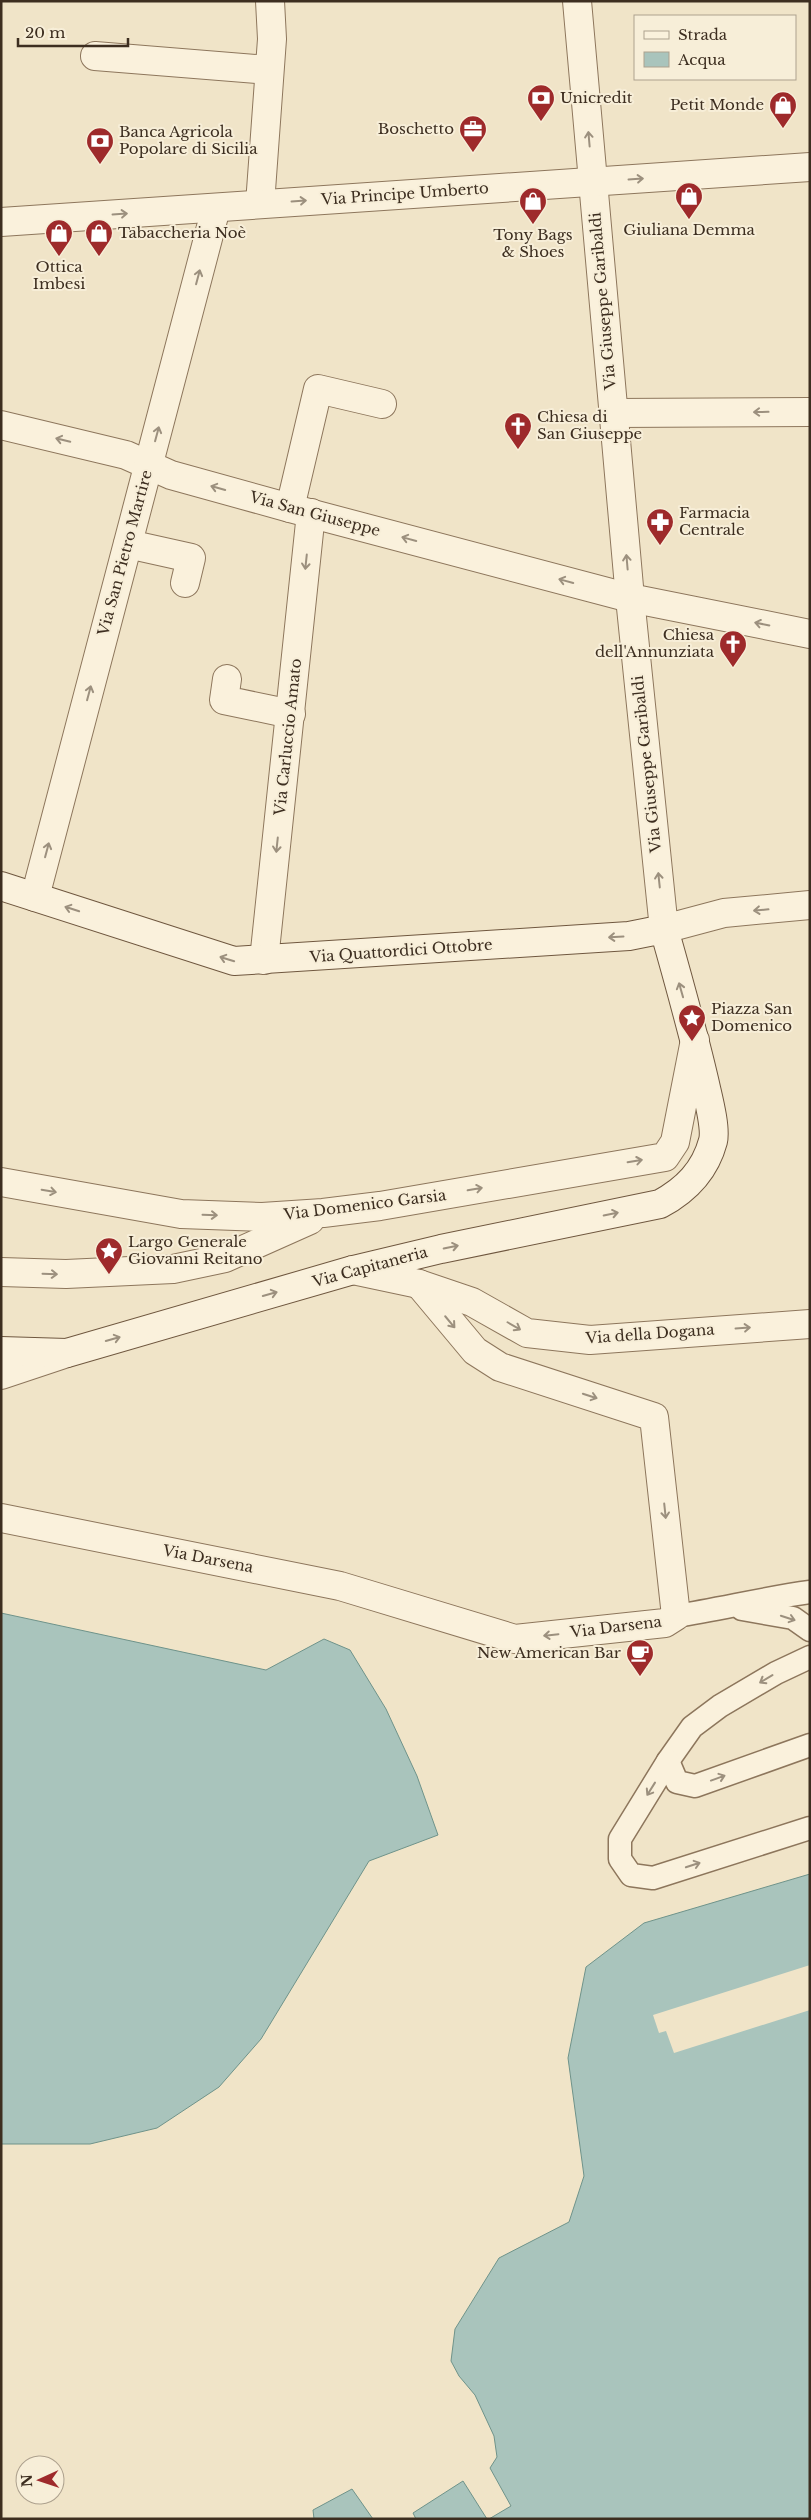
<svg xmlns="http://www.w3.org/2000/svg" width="811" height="2520" font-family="'Libre Baskerville',serif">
  <rect width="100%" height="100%" fill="#f0e4c8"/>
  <g fill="#a9c4bc" stroke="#6f938a">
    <path d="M1,1613l265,57 58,-31 26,11 36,59 31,67 21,59 -69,26 -108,178 -42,48 -62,41 -67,16h-89z"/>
    <path d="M810,1874v645h-321l22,-13 -21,-38 7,-11 -3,-21 -19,-41 -16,-19 -8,-15 4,-32 44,-71 70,-36 15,-46 -16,-118 18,-91 58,-44z"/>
    <path d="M463,2481l24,38h-71l-3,-6z"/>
    <path d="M352,2489l21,30h-59l-1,-9z"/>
  </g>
  <path fill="#f0e4c8" d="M810,1965v45l-136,43 -8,-22 -7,2 -6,-18z"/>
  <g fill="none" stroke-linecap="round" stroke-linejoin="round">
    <g stroke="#8d765c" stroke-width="25">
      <g id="service">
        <path d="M742,1609l51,9 17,12"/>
        <path d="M676,1616c45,-7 89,-18 134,-24"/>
        <path d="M810,1657l-34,16 -56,33 -28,21 -24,34 -48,78v20l11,16 22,3 157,-50"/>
        <path d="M668,1761l9,21 18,4 115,-41"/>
      </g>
    </g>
    <g stroke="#8d765c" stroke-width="30">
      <g id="pedestrian">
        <path d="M95,56l174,14"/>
        <path d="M260,204l12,-165 -2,-38"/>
        <path d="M290,508l28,-119 64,15"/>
        <path d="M128,544l63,14 -6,25"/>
        <path d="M630,598l180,36"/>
        <path d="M227,679l-3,21 67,14"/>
      </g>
    </g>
    <g stroke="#8d765c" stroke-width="30">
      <g id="minor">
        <path d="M614,413l196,-1"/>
        <path d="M1,425l125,30 45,20 119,33 340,90"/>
        <path d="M35,897l181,-689"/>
        <path d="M264,960l47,-447"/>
        <path d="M1,1182l180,32 81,3 61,-4 57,-7 285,-49 10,-15 20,-102"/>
        <path d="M1,1272l65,2 107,-5 52,-11 85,-38"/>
        <path d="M1,1375l63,-21"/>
        <path d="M1,1518l339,68 175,53 150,-16 11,-7 -22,-199 -154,-50 -25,-16 -56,-67"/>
      </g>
    </g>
    <g stroke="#8d765c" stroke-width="30">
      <g id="tertiary">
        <path d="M577,1l53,597 34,331 60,-16 86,-8"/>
        <path d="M1,222l809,-55"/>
        <path d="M353,1270l66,14 53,18 55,31 63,7 220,-16"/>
      </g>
    </g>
    <g stroke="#6f573f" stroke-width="30">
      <path id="secondary" d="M1,886l233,75 395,-25 35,-7c15,53 30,106 42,159 3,13 10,41 7,53 -8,30 -27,49 -53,63l-219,45 -88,21 -286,83 -66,-2"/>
    </g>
    <use href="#service" stroke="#faf1dc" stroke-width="22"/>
    <use href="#pedestrian" stroke="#faf1dc" stroke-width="28"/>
    <use href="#minor" stroke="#faf1dc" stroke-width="28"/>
    <use href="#tertiary" stroke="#faf1dc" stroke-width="28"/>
    <use href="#secondary" stroke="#faf1dc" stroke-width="28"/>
  </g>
  <defs><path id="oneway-shaft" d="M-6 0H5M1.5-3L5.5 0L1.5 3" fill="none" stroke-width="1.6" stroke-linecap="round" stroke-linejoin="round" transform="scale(1.25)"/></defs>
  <g stroke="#9c907e">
    <use href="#oneway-shaft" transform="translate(589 139) rotate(-95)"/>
    <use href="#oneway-shaft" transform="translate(636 179) rotate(-4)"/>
    <use href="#oneway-shaft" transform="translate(299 201) rotate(-4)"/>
    <use href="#oneway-shaft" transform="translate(120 214) rotate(-4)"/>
    <use href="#oneway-shaft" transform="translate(198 277) rotate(-75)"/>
    <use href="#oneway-shaft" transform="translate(761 412) rotate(179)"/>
    <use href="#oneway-shaft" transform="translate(157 434) rotate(-75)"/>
    <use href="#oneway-shaft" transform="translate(63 440) rotate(-166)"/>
    <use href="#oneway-shaft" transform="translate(218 488) rotate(-164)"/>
    <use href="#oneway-shaft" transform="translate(409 539) rotate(-165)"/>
    <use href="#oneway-shaft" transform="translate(306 562) rotate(96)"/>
    <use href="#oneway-shaft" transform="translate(627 562) rotate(-95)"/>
    <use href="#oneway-shaft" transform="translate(566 581) rotate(-165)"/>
    <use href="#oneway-shaft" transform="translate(762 624) rotate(-169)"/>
    <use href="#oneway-shaft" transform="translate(89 693) rotate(-75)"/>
    <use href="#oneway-shaft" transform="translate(277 845) rotate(96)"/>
    <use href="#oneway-shaft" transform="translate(47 850) rotate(-75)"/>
    <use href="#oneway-shaft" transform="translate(659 880) rotate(-96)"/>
    <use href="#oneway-shaft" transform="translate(72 909) rotate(-162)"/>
    <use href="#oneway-shaft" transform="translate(761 910) rotate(175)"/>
    <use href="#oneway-shaft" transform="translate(616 937) rotate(177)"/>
    <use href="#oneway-shaft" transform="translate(227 959) rotate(-163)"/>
    <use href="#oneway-shaft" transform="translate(681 990) rotate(-106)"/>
    <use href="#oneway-shaft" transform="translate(635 1161) rotate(-9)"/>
    <use href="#oneway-shaft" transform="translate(475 1189) rotate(-10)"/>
    <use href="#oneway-shaft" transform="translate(49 1191) rotate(10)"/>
    <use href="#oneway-shaft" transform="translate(611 1214) rotate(-12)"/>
    <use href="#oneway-shaft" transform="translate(210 1215) rotate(2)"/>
    <use href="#oneway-shaft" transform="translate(451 1247) rotate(-12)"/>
    <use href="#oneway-shaft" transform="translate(50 1274) rotate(2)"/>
    <use href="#oneway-shaft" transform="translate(270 1294) rotate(-16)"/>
    <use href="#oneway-shaft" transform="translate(450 1322) rotate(50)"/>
    <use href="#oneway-shaft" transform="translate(514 1326) rotate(30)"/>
    <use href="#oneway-shaft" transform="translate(743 1328) rotate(-4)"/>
    <use href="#oneway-shaft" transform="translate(113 1339) rotate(-16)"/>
    <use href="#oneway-shaft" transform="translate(590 1396) rotate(18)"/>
    <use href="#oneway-shaft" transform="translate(665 1511) rotate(84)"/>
    <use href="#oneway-shaft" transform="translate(788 1618) rotate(18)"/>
    <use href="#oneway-shaft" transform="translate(551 1635) rotate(174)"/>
    <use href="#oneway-shaft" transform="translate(766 1679) rotate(149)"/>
    <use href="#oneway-shaft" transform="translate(718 1778) rotate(-20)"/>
    <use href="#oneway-shaft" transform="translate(651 1789) rotate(122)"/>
    <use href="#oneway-shaft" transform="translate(693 1865) rotate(-18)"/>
  </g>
  <defs>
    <g id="bank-pin" transform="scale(1.4375)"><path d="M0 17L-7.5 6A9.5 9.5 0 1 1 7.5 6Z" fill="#9e2a2b" stroke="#f7eed8"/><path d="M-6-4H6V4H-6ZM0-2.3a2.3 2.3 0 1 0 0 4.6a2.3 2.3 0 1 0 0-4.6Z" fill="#fff"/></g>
    <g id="shop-pin" transform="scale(1.4375)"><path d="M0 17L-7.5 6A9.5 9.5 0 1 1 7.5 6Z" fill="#9e2a2b" stroke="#f7eed8"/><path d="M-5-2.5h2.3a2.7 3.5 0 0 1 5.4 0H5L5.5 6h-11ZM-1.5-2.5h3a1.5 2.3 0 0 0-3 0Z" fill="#fff"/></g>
    <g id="office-pin" transform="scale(1.4375)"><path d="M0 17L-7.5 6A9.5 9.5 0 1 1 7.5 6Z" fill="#9e2a2b" stroke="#f7eed8"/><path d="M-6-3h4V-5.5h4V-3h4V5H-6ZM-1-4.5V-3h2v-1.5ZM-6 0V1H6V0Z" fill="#fff"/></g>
    <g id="church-pin" transform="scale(1.4375)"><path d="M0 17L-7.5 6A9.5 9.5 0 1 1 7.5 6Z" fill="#9e2a2b" stroke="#f7eed8"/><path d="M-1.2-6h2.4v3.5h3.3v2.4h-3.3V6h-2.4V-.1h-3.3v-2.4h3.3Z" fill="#fff"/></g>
    <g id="pharmacy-pin" transform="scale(1.4375)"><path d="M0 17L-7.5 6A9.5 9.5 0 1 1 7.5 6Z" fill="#9e2a2b" stroke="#f7eed8"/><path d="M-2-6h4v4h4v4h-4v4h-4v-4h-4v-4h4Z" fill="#fff"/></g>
    <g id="sight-pin" transform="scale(1.4375)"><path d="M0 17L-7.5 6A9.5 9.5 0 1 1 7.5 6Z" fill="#9e2a2b" stroke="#f7eed8"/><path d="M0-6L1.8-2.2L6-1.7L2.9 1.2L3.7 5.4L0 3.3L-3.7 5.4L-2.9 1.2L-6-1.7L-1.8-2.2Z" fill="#fff"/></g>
    <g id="cafe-pin" transform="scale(1.4375)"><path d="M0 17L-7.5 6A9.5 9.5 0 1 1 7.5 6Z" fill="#9e2a2b" stroke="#f7eed8"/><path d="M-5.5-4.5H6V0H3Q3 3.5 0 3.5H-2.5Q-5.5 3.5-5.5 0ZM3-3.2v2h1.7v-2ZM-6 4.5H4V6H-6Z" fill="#fff"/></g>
  </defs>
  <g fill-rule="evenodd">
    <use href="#bank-pin" x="541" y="98"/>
    <use href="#shop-pin" x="783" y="105"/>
    <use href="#office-pin" x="473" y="129"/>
    <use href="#bank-pin" x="100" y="141"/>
    <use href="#shop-pin" x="689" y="196"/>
    <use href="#shop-pin" x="533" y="201"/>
    <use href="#shop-pin" x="59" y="233"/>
    <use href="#shop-pin" x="99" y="233"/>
    <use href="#church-pin" x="518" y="426"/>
    <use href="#pharmacy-pin" x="660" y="522"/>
    <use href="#church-pin" x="733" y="644"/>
    <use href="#sight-pin" x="692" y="1018"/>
    <use href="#sight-pin" x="109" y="1251"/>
    <use href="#cafe-pin" x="640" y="1653"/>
  </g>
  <g text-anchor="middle" stroke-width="4" stroke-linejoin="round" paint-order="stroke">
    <g font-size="15" fill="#3d2e20" stroke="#f7eed8" text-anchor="start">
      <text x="560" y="103">Unicredit</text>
      <text x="764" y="110" text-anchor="end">Petit Monde</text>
      <text x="454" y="134" text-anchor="end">Boschetto</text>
      <text x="119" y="137">Banca Agricola<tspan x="119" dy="17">Popolare di Sicilia</tspan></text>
      <text x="689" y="235" text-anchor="middle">Giuliana Demma</text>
      <text x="118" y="238">Tabaccheria Noè</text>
      <text x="533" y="240" text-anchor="middle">Tony Bags<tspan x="533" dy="17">&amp; Shoes</tspan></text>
      <text x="59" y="272" text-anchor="middle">Ottica<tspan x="59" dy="17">Imbesi</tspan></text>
      <text x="537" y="422">Chiesa di<tspan x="537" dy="17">San Giuseppe</tspan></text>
      <text x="679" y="518">Farmacia<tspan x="679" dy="17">Centrale</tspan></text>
      <text x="714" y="640" text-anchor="end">Chiesa<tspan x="714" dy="17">dell'Annunziata</tspan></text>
      <text x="711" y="1014">Piazza San<tspan x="711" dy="17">Domenico</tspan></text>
      <text x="128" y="1247">Largo Generale<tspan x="128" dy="17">Giovanni Reitano</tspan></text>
      <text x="621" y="1658" text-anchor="end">New American Bar</text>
    </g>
    <g font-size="15" fill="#3d2e20" stroke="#f7eed8">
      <text transform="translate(405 194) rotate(-4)" y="5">Via Principe Umberto</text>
      <text transform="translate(603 301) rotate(-95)" y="5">Via Giuseppe Garibaldi</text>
      <text transform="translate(315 514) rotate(15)" y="5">Via San Giuseppe</text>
      <text transform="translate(125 553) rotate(-75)" y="5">Via San Pietro Martire</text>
      <text transform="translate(288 737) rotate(-84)" y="5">Via Carluccio Amato</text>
      <text transform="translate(647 764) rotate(-96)" y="5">Via Giuseppe Garibaldi</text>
      <text transform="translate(401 951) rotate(-4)" y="5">Via Quattordici Ottobre</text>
      <text transform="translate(365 1205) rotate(-7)" y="5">Via Domenico Garsia</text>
      <text transform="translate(370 1267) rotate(-15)" y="5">Via Capitaneria</text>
      <text transform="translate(650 1334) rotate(-4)" y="5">Via della Dogana</text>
      <text transform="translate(208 1559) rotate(11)" y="5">Via Darsena</text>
      <text transform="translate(616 1627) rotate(-7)" y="5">Via Darsena</text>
    </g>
  </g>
  <rect width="811" height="2520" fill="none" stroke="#3d2e20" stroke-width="5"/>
  <rect x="634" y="15" width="162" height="65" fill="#f7eed8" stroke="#ada18e"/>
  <rect x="644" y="31" width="25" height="8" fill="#faf1dc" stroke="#ada18e"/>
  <text x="678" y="40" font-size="15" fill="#3d2e20">Strada</text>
  <rect x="644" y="52" width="25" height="15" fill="#a9c4bc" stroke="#ada18e"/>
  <text x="678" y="65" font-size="15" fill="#3d2e20">Acqua</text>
  <g transform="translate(40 2480) rotate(267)"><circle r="24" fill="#f7eed8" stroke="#ada18e"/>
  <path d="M0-4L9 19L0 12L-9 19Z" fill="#9e2a2b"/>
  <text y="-8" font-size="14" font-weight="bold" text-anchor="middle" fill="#3d2e20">N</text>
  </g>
  <path d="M18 38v8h110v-8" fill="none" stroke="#3d2e20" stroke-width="2.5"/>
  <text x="25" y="38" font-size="15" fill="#3d2e20" stroke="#f7eed8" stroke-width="4" paint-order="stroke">20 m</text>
</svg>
